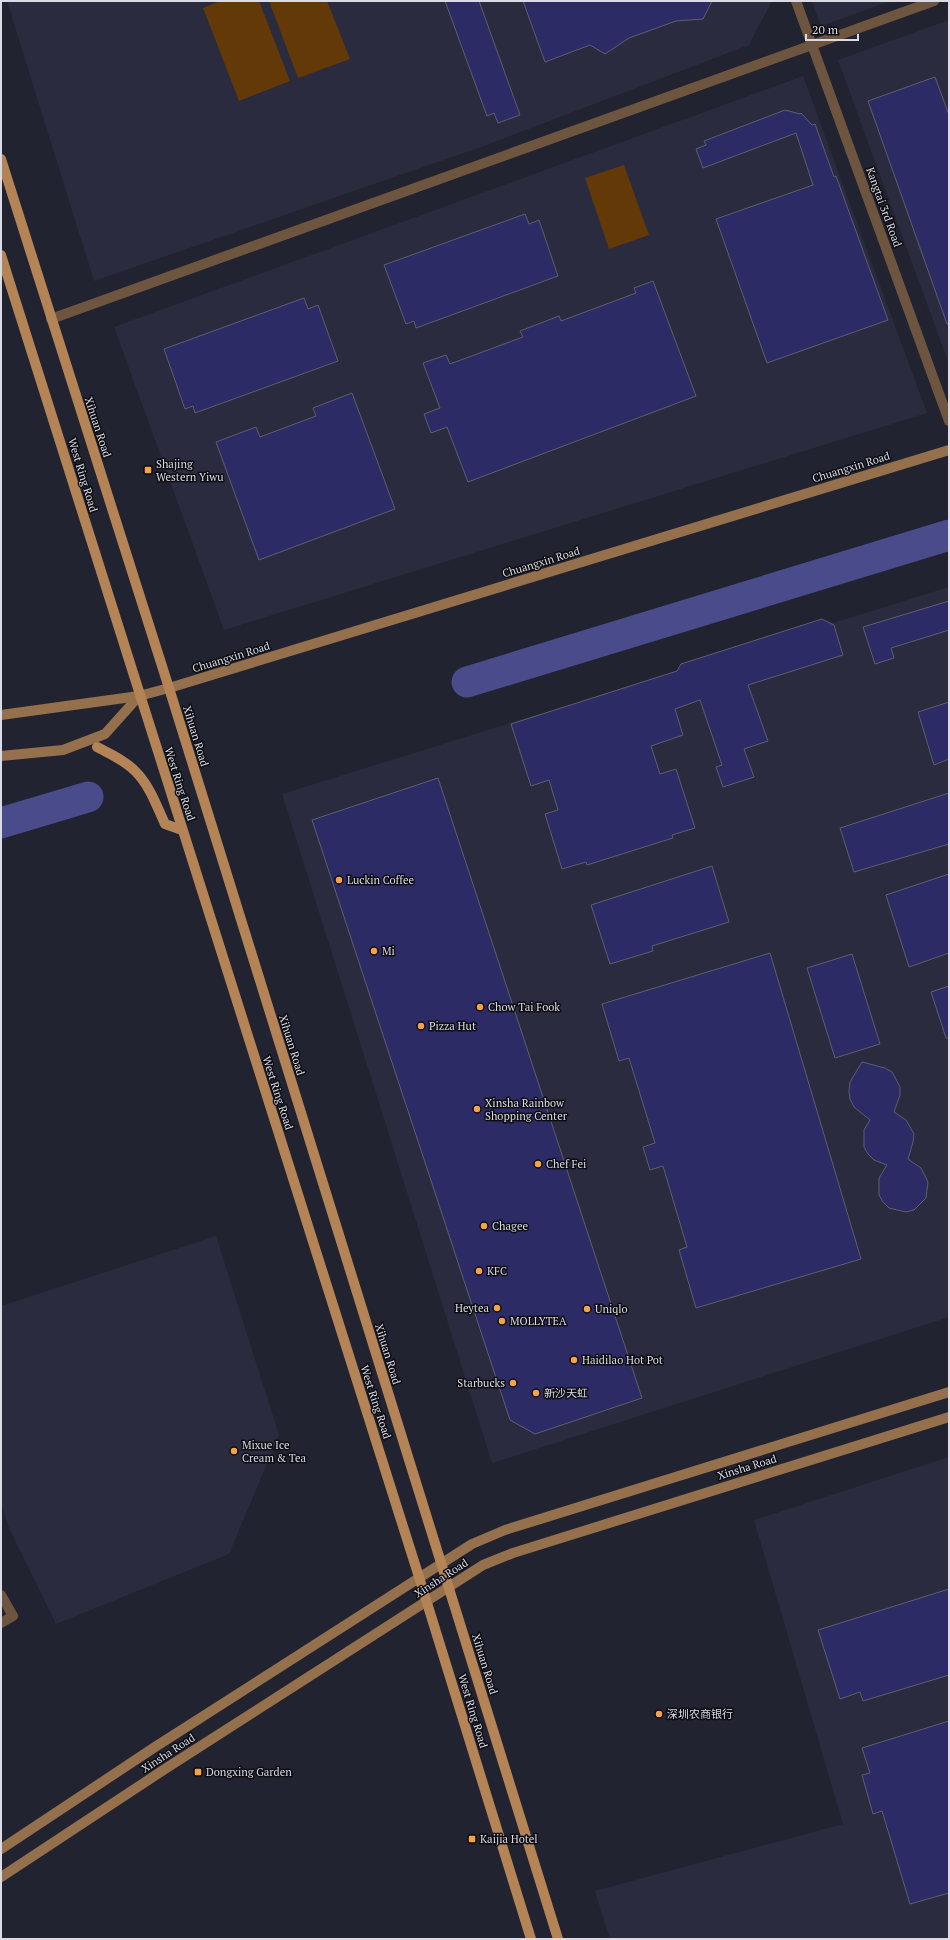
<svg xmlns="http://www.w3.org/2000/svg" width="950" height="1940" font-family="'PT Serif','Noto Sans SC',serif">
  <rect width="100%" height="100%" fill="#222330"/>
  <g fill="#2a2b3e">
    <path d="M7,1h765l-23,44 -265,101 -390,135z"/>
    <path d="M812,1h79l-70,25z"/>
    <path d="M949,20v344l-111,-304z"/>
    <path d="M803,76l124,337 -703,217 -110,-303z"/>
    <path d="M949,587v730l-457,146 -210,-669z"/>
    <path d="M216,1236l63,199 -50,119 -173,70 -47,-96 -8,-24v-198z"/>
    <path d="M949,1457v482h-339l-15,-48 248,-67 -89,-304z"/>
  </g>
  <g fill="#623907">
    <path d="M220,1h39l31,80 -51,20 -36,-93z"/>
    <path d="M269,1h58l23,58 -52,19z"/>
    <path d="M624,165l25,70 -40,14 -24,-71z"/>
  </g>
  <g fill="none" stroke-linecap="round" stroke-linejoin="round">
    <g stroke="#4a4b8a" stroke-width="31">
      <path d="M467,682l482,-147"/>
      <path d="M1,823l87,-26"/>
    </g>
  </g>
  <g fill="#2d2b66" stroke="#5d5f6d">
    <path d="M445,1h34l41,114 -22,8 -4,-10 -7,3z"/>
    <path d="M523,1h189l-9,18 -27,2 -47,17 -24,16 -15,-9 -45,17z"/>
    <path d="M935,77l14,38v209h-2l-79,-223z"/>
    <path d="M785,110l15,4 1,-1 11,12 3,-1 19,53 2,-1 52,144 -121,43 -51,-144 97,-34 -17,-52 -93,35 -7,-19 10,-4 -2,-4z"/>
    <path d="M525,214l4,10 10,-4 19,56 -142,52 -2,-7 -8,3 -22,-59z"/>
    <path d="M653,281l43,115 -228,86 -21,-55 -16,6 -7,-19 16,-6 -17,-45 23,-8 4,9 73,-27 -3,-6 39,-15 2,5 75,-28 -2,-5z"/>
    <path d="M304,298l4,11 10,-4 20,56 -143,52 -2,-7 -8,3 -21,-60z"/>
    <path d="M352,393l43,116 -136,51 -43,-118 40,-15 4,10 56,-21 -3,-8z"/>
    <path d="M949,601v29l-58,18 3,10 -19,6 -12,-37z"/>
    <path d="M822,619l12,6 9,30 -95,30 20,56 -24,8 10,28 -31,10 -7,-20 6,-2 -22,-65 -25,9 8,26 -32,11 9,28 16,-5 19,59 -23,7 1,3 -86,27 -1,-3 -24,7 -17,-55 13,-4 -9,-30 -18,6 -20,-62 166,-53 4,-7z"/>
    <path d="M949,702v57l-15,6 -16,-53z"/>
    <path d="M438,778l204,620 -107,36 -25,-14 -198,-600z"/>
    <path d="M949,793v51l-95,28 -14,-44z"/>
    <path d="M712,866l17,56 -77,24 1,5 -43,13 -19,-59z"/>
    <path d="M949,874v79l-40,14 -23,-72z"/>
    <path d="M770,953l91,306 -165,49 -17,-58 8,-3 -24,-81 -13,4 -7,-23 12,-4 -26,-85 -10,3 -17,-57z"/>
    <path d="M852,954l28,90 -45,14 -28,-90z"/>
    <path d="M949,986v52h-3l-15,-46z"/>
    <path d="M862,1062l23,6 7,4 8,15v8l-6,17 12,8 8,14 -1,8 -5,17 13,9 7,14 -2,16 -12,12 -8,2 -17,-4 -6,-6 -4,-7v-17l8,-13 -13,-5 -6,-6 -4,-7v-17l6,-10 -16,-13 -4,-8 -1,-8 1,-9z"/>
    <path d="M949,1589v86l-86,26 -3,-9 -20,7 -22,-69z"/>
    <path d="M949,1721v172l-39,11 -28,-93 -9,3 -11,-39 8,-2 -8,-25z"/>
  </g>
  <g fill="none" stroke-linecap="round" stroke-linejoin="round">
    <g stroke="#6d553f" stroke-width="10">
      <path d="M796,1l153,420"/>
      <path d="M51,319l883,-318"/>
      <path d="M1,1595l12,21 -12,7"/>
    </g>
    <g stroke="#95704c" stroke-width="10">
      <path d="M1,715l138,-19 30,-8 780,-238"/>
      <path d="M1,756l62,-6 42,-16 34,-38"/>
      <path d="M1,1849l154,-102 317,-203 33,-14 444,-138"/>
      <path d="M1,1877l167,-110 315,-202 30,-12 436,-136"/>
    </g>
    <g stroke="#b48456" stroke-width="10">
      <path d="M1,159l168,529 389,1251"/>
      <path d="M1,255l418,1322 112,362"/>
      <path d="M97,747c13,7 29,14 39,25 14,14 21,35 29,52l17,6"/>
    </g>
  </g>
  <g fill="#f6a247" stroke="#0d0d13" stroke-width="1.5">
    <rect x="144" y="466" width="8" height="8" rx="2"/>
    <circle cx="339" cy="880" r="4"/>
    <circle cx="374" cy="951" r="4"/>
    <circle cx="480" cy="1007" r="4"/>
    <circle cx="421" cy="1026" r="4"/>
    <circle cx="477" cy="1109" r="4"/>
    <circle cx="538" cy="1164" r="4"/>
    <circle cx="484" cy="1226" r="4"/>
    <circle cx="479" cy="1271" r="4"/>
    <circle cx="497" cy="1308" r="4"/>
    <circle cx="587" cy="1309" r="4"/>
    <circle cx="502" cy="1321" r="4"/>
    <circle cx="574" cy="1360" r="4"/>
    <circle cx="513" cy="1383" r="4"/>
    <circle cx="536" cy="1393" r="4"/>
    <circle cx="234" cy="1451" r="4"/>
    <circle cx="659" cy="1714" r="4"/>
    <rect x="194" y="1768" width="8" height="8" rx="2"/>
    <rect x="468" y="1835" width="8" height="8" rx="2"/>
  </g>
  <g text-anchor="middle" stroke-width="3" stroke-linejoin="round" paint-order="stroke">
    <g font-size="11" fill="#dadbe4" stroke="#0d0d13">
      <text transform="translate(884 207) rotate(70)" y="4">Kangtai 3rd Road</text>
      <text transform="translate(98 427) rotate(72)" y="4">Xihuan Road</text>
      <text transform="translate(851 467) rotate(-17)" y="4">Chuangxin Road</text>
      <text transform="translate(83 475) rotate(73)" y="4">West Ring Road</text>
      <text transform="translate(541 562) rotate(-17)" y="4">Chuangxin Road</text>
      <text transform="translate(231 657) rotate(-17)" y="4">Chuangxin Road</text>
      <text transform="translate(196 736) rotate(73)" y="4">Xihuan Road</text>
      <text transform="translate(180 784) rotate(72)" y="4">West Ring Road</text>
      <text transform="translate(292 1045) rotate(73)" y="4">Xihuan Road</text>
      <text transform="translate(278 1093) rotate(72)" y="4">West Ring Road</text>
      <text transform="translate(388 1354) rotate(73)" y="4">Xihuan Road</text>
      <text transform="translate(376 1402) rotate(72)" y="4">West Ring Road</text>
      <text transform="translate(747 1467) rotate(-17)" y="4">Xinsha Road</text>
      <text transform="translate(441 1578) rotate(-33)" y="4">Xinsha Road</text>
      <text transform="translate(485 1664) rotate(73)" y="4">Xihuan Road</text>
      <text transform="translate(473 1711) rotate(73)" y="4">West Ring Road</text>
      <text transform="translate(168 1753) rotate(-33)" y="4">Xinsha Road</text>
    </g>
    <g font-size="11" fill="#dadbe4" stroke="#0d0d13" text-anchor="start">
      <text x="156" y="468">Shajing<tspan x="156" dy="13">Western Yiwu</tspan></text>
      <text x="347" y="884">Luckin Coffee</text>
      <text x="382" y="955">Mi</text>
      <text x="488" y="1011">Chow Tai Fook</text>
      <text x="429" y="1030">Pizza Hut</text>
      <text x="485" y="1107">Xinsha Rainbow<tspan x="485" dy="13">Shopping Center</tspan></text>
      <text x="546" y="1168">Chef Fei</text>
      <text x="492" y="1230">Chagee</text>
      <text x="487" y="1275">KFC</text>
      <text x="489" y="1312" text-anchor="end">Heytea</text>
      <text x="595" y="1313">Uniqlo</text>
      <text x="510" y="1325">MOLLYTEA</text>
      <text x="582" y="1364">Haidilao Hot Pot</text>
      <text x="505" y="1387" text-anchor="end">Starbucks</text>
      <text x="544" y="1397">新沙天虹</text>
      <text x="242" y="1449">Mixue Ice<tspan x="242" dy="13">Cream &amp; Tea</tspan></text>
      <text x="667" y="1718">深圳农商银行</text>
      <text x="206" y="1776">Dongxing Garden</text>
      <text x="480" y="1843">Kaijia Hotel</text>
    </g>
  </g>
  <rect width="950" height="1940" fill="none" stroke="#dadbe4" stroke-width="4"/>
  <path d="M806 34v6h52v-6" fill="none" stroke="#dadbe4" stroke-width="2"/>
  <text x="812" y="34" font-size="12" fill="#dadbe4" stroke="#0d0d13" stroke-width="3" paint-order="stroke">20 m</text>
</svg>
